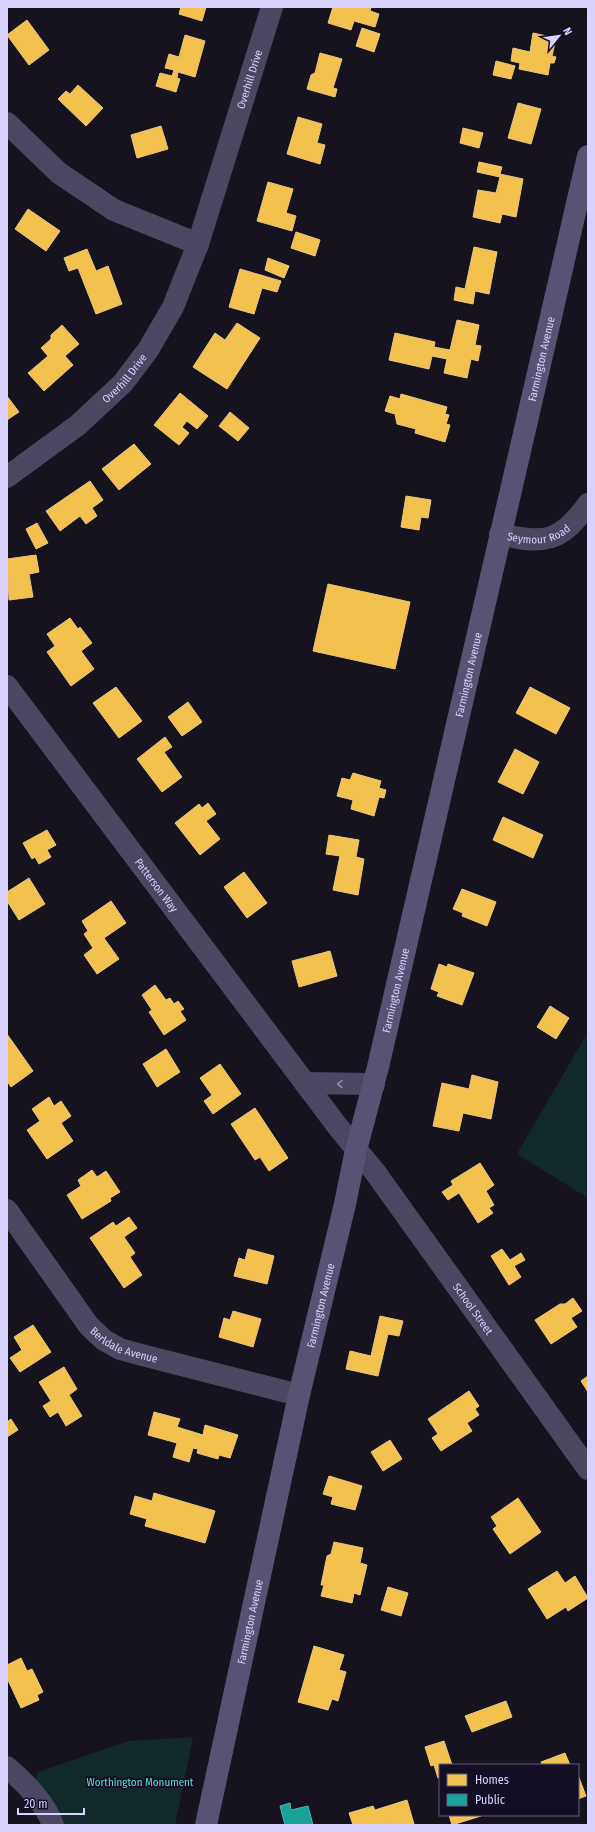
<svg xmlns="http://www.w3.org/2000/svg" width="595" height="1832" font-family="'Fira Sans Condensed',sans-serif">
  <rect width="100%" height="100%" fill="#16131f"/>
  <g fill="#12292c">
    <path d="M588,1032v167l-3,-3 -68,-42z"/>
    <path d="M193,1737l-18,88h-109l-32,-41 4,-12 91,-31z"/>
  </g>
  <g fill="#f2c14e" stroke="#eac683">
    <path d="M181,7h25l-4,14 -23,-7z"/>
    <path d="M333,7h38l-1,4 9,3 -4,13 -21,-6 -3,9 -23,-7z"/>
    <path d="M27,20l22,30 -20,15 -22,-30z"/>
    <path d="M362,28l18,6 -6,18 -18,-6z"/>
    <path d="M533,33l23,5 -4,18 4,1 -2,6h-4l-2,12 -29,-6 1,-6 -9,-2 2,-13 17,4z"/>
    <path d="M185,35l20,6 -10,36 -17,-5 -1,6 3,1 -4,13 -20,-6 4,-13 12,3 2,-6 -9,-2 4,-14 10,3z"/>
    <path d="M320,53l22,6 -9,29 4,1 -2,8 -28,-8 4,-14 4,-2z"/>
    <path d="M496,61l19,5 -4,13 -18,-4z"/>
    <path d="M78,85l25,23 -17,18 -28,-27 8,-8 4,3z"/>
    <path d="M518,103l23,6 -10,35 -23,-6z"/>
    <path d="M298,117l24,7 -5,19 8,2 -5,19 -33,-10z"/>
    <path d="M161,126l7,23 -31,9 -6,-23z"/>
    <path d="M463,128l20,5 -4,15 -19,-5z"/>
    <path d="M479,162l23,5 -2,7 23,5 -7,38 -14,-3 -2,9 -27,-6 5,-27 18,3 4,-16 -23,-5z"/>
    <path d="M268,182l25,7 -7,24 10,3 -4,15 -35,-10z"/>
    <path d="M28,209l32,22 -14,20 -31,-22z"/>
    <path d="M296,232l24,8 -5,16 -24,-8z"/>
    <path d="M474,247l23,5 -8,42 -14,-3 -2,13 -19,-4 2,-13 9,2z"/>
    <path d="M87,249l9,22 12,-5 14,38 -26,10 -18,-46 -9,3 -5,-13z"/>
    <path d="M268,258l21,8 -5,12 -19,-8z"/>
    <path d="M240,269l41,12 -4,11 -15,-4 -8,26 -25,-7z"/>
    <path d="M457,320l22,5 -4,20 6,1 -3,15 -7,-2 -4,19 -23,-5 3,-14 -15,-3 -3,13 -40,-9 6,-27 40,9 -1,5 16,3z"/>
    <path d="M237,323l23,15 -33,51 -34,-22 22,-34 10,7z"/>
    <path d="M62,325l17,19 -14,12 8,9 -29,26 -16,-18 20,-17 -7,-8 10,-9v-4z"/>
    <path d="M180,393l28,23 -11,13 -10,-8 -5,6 7,6 -10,12 -25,-20z"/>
    <path d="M401,394l46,13 -2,7 4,1 -3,9 4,1 -5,17 -30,-9 1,-4 -19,-5 -2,-10 -10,-3 5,-15 10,3z"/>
    <path d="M7,396l12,16 -12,8z"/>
    <path d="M230,412l19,16 -11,13 -19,-15z"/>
    <path d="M134,444l17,20 -32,26 -17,-21z"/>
    <path d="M90,481l13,19 -11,8 5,8 -11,8 -6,-8 -20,15 -14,-20z"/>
    <path d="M406,496l25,4 -3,18 -7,-1 -2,13 -18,-3z"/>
    <path d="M37,523l11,20 -12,6 -10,-20z"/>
    <path d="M36,555l3,17 -10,2 4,23 -24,3 -2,-41z"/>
    <path d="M328,584l82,18 -15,67 -82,-18z"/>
    <path d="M70,618l8,11 2,-2 12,16 -11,8 13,18 -23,17 -24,-34 8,-6 -8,-12z"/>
    <path d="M116,687l26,34 -23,17 -26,-35z"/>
    <path d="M530,687l40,21 -14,26 -40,-21z"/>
    <path d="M188,702l14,20 -20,14 -14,-19z"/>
    <path d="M165,737l7,10 -8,5 18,25 -20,15 -25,-33z"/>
    <path d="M515,749l24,13 -16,32 -25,-12z"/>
    <path d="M353,773l28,8 -2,7 7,2 -2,8 -5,-1 -5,19 -23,-7 2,-9 -16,-4 5,-18 8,2z"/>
    <path d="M208,803l8,11 -10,7 14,18 -20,16 -25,-32 24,-19 3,4z"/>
    <path d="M503,817l40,18 -10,23 -40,-18z"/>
    <path d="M47,830l9,15 -9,5 4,7 -12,7 -4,-7 -3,2 -9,-16z"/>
    <path d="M329,835l30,5 -3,17 8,2 -6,36 -25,-5 7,-34 -14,-2z"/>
    <path d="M244,872l23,31 -20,15 -23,-31z"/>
    <path d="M29,878l16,26 -26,16 -12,-19v-9z"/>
    <path d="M462,889l34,13 -9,24 -25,-10 1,-3 -10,-4z"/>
    <path d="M111,901l15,22 -22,15 15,21 -22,15 -13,-19 9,-7 -9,-14 4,-3 -6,-10z"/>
    <path d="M330,951l7,25 -38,11 -7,-26z"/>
    <path d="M439,964l8,3 1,-3 26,9 -12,32 -25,-9 2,-4 -8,-3z"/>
    <path d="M155,985l11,15 4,-2 4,6 4,-3 6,8 -4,2 6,9 -22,15 -15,-23 3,-2 -10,-15z"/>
    <path d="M550,1006l19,12 -13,21 -19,-12z"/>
    <path d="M7,1034l26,37 -22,16 -4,-6z"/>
    <path d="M166,1049l14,23 -23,15 -14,-23z"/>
    <path d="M220,1064l21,30 -28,20 -9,-13 8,-6 -12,-17z"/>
    <path d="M472,1075l26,7 -7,37 -28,-6 -4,18 -26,-5 9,-43 27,6z"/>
    <path d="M49,1097l5,9 7,-5 10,15 -10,7 12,18 -26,18 -20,-29 13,-9 -8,-12z"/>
    <path d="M255,1108l33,50 -19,13 -9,-14 -5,3 -24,-36z"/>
    <path d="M480,1163l14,22 -8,6 8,14 -5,3 4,5 -15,10 -19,-30 -11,7 -6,-8 11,-7 -2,-4z"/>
    <path d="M92,1170l5,7 9,-6 14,21 -10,6 1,3 -29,18 -15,-24 14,-9 -3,-6z"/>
    <path d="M129,1217l8,11 -13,9 11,16 -5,4 12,18 -18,13 -34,-50 23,-16 3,4z"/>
    <path d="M248,1249l26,7 -7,28 -33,-8 5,-18 6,2z"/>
    <path d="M502,1249l8,11 11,-7 4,7 -11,6 7,11 -12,8 -18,-29z"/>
    <path d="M573,1298l9,13 -11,7 6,9 -26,17 -16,-24 25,-16h5z"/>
    <path d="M233,1311l28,8 -8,28 -34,-10 5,-19 6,2z"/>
    <path d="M380,1316l23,5 -4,15 -11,-2 -10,42 -32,-7 4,-18 21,5z"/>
    <path d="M33,1325l18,27 -31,20 -10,-14 12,-8 -8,-13z"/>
    <path d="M64,1367l13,22 -8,6 13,21 -16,10 -8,-14 -8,5 -7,-11 8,-5 -12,-19z"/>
    <path d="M588,1376v16l-7,-11z"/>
    <path d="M469,1391l10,15 -4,3 4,6 -12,8 5,8 -31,20 -9,-13 6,-4 -10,-15z"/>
    <path d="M154,1412l26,7 -3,8 26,8 2,-10 33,10 -8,23 -11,-3 -1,4 -21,-6 1,-4 -5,-1 -4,14 -16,-5 4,-14 -29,-8z"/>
    <path d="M11,1419l7,11 -11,7v-15z"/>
    <path d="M390,1440l12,19 -19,12 -12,-19z"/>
    <path d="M329,1476l33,10 -7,24 -24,-6 2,-7 -10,-3z"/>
    <path d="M154,1493l61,18 -10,32 -60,-17 2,-7 -17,-5 5,-18 17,5z"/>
    <path d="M518,1498l23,34 -31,22 -17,-25 4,-3 -6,-9z"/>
    <path d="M334,1542l29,6 -3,15 7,2 -7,30 -6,-2 -2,10 -31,-7 3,-11h-3l6,-29 4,-2z"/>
    <path d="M557,1571l8,12 10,-7 13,22 -20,13 -2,-4 -19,12 -19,-30z"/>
    <path d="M388,1587l20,6 -7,23 -20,-6z"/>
    <path d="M314,1646l30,9 -5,15 7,2 -8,29 -6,-2 -4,11 -30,-8z"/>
    <path d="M21,1658l6,13 5,-2 11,23 -6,3 2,5 -18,8 -14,-30v-13z"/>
    <path d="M506,1701l6,16 -40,15 -7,-16z"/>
    <path d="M444,1741l8,24h-12v13h-2l-4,-13 -3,1 -6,-19z"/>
    <path d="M565,1753l5,12h-28l-1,-3z"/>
    <path d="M578,1775l8,21 -8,3z"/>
    <path d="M407,1800l7,24 -61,1 -4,-12 24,-7 2,4z"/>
    <path d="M449,1815h32v1l-29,9z"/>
  </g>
  <path fill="#17a398" stroke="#51b1b7" d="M290,1803l1,7 17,-4 5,19h-28l-5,-19z"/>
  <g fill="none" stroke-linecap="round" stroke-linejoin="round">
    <g stroke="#4a4760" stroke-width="22">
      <path d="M7,123l52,50 55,37 84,34"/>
      <path id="s1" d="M7,477l71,-52 45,-42 25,-33 25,-43 25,-63 74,-237"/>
      <path id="s2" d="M500,534c44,11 61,8 88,-30"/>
      <path id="s3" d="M7,686l331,441 37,45 213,297"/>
      <path d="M305,1083l69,1"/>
      <path id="s4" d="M7,1210l82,116 15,14 16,9 18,5 161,41"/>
      <path d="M7,1767c18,16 38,35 46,58"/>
    </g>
    <path stroke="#575473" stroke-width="22" id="s5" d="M206,1825l93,-430 46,-191 11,-54 22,-83 210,-911"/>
  </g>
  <defs><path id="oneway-chevron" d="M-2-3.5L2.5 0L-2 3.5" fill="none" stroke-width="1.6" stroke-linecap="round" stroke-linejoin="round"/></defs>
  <use stroke="#928cb0" href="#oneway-chevron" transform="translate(340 1084) rotate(-179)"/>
  <g text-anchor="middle" stroke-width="4" stroke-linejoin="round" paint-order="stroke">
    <g font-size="11" fill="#d9d1ff" stroke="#130e24">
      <text dy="4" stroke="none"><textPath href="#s1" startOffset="481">Overhill Drive</textPath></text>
      <text dy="4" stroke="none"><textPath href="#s5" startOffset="1504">Farmington Avenue</textPath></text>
      <text dy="4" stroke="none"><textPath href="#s1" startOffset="154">Overhill Drive</textPath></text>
      <text dy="4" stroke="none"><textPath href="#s2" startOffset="40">Seymour Road</textPath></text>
      <text dy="4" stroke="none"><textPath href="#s5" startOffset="1180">Farmington Avenue</textPath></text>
      <text dy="4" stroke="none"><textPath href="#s3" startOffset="249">Patterson Way</textPath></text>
      <text dy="4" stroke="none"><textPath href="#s5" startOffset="856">Farmington Avenue</textPath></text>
      <text dy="4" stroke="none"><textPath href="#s5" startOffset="532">Farmington Avenue</textPath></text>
      <text dy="4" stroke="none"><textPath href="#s3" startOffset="778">School Street</textPath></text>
      <text dy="4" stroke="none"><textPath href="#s4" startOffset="183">Berldale Avenue</textPath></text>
      <text dy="4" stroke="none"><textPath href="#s5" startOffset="208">Farmington Avenue</textPath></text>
    </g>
    <g font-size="11" fill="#5be1c8" stroke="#130e24">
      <text x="140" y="1786">Worthington Monument</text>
    </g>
  </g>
  <rect width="595" height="1832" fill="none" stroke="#d9d1ff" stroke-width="16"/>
  <rect x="439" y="1764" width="140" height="52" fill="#130e24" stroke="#625c7c"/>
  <rect x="447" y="1774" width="20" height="12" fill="#f2c14e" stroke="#625c7c"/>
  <text x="475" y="1784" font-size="12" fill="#d9d1ff">Homes</text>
  <rect x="447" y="1794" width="20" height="12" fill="#17a398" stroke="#625c7c"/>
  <text x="475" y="1804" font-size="12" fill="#d9d1ff">Public</text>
  <g transform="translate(559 36) rotate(61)" stroke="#130e24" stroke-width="3" paint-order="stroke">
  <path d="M0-3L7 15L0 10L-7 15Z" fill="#d9d1ff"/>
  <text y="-6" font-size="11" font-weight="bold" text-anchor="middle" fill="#d9d1ff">N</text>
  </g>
  <path d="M18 1808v6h66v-6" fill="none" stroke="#d9d1ff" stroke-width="2"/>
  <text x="24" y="1808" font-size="12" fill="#d9d1ff" stroke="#130e24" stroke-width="3" paint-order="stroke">20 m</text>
</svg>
